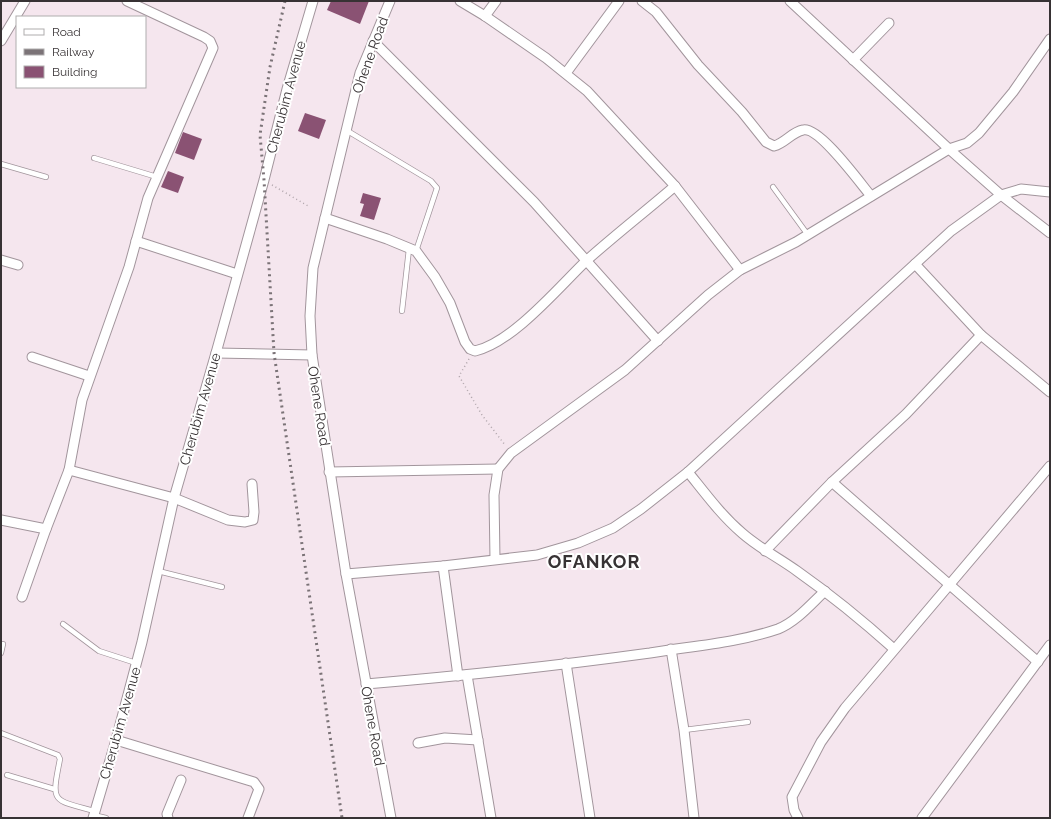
<svg xmlns="http://www.w3.org/2000/svg" width="1051" height="819" font-family="Raleway,sans-serif">
  <rect width="100%" height="100%" fill="#f5e6ee"/>
  <g fill="#8a5273">
    <path d="M331,1h38l-9,23 -33,-14z"/>
    <path d="M305,113l21,7 -7,19 -21,-8z"/>
    <path d="M183,132l19,7 -8,21 -19,-7z"/>
    <path d="M168,171l16,6 -6,16 -17,-6z"/>
    <path d="M363,193l18,5 -7,22 -14,-4 4,-12 -4,-1z"/>
  </g>
  <g fill="none" stroke-linecap="round" stroke-linejoin="round">
    <g stroke="#a2959c" stroke-width="6">
      <g id="lane">
        <path d="M346,130l85,51 6,7 -21,63"/>
        <path d="M94,158l63,19"/>
        <path d="M1,164l45,13"/>
        <path d="M773,187l35,48"/>
        <path d="M402,311l7,-62"/>
        <path d="M158,571l64,16"/>
        <path d="M63,624l36,27 37,12"/>
        <path d="M1,653l2,-9"/>
        <path d="M684,730l64,-8"/>
        <path d="M1,733l57,22 2,4c-9,45 -8,40 34,52"/>
        <path d="M7,775l47,14"/>
        <path d="M93,815l13,3"/>
      </g>
    </g>
    <g stroke="#a2959c" stroke-width="11">
      <g id="street">
        <path d="M390,1l-30,72 -47,195 -3,48 2,39 34,219 45,244"/>
        <path d="M460,1l25,15 61,42 41,33 88,95 65,84"/>
        <path d="M642,1l14,11 42,53 44,47 24,30 8,4c11,-3 18,-14 29,-16 16,-4 57,53 68,66"/>
        <path d="M790,1l159,148 52,46 49,38"/>
        <path d="M485,16l11,-15"/>
        <path d="M1,41l24,-40"/>
        <path d="M373,41l161,161 124,139"/>
        <path d="M853,60l36,-37"/>
        <path d="M566,73l53,-72"/>
        <path d="M325,218l62,21 29,12 19,26 15,26 15,39 5,7 5,2c38,-9 83,-63 111,-90 29,-26 60,-50 89,-75"/>
        <path d="M136,241l101,33"/>
        <path d="M1,260l17,5"/>
        <path d="M915,264l66,71 69,57"/>
        <path d="M216,353l96,2"/>
        <path d="M32,357l57,19"/>
        <path d="M69,470l105,28 54,22 17,2 8,-2 1,-8 -2,-28"/>
        <path d="M329,472l169,-3"/>
        <path d="M688,472c17,21 33,43 54,61 17,15 37,25 55,38 34,24 66,50 97,78"/>
        <path d="M832,482l206,180"/>
        <path d="M1,520l45,9"/>
        <path d="M765,551l67,-69 74,-68 75,-79"/>
        <path d="M495,559l-1,-64 4,-26 13,-16 114,-83 83,-75 32,-25 56,-28 153,-93 18,-6 12,-10 34,-41 37,-53"/>
        <path d="M443,566l15,110"/>
        <path d="M346,574l97,-8 94,-11 41,-12 35,-15 28,-19 47,-37 263,-241 50,-36 20,-6 29,3"/>
        <path d="M22,597l24,-68 23,-59 13,-70 47,-133 19,-69 65,-150 -3,-7 -6,-4 -77,-36"/>
        <path d="M671,649l13,81 10,88"/>
        <path d="M566,663l24,155"/>
        <path d="M467,675l24,143"/>
        <path d="M366,684c95,-8 189,-18 284,-31 42,-7 87,-10 128,-24 18,-7 33,-25 47,-38"/>
        <path d="M116,740l138,42 5,7 -11,29"/>
        <path d="M418,743l27,-5 33,2"/>
        <path d="M93,818l23,-78 26,-98 32,-144 42,-145 48,-173 23,-91 26,-88"/>
        <path d="M168,818l-1,-4 14,-34"/>
        <path d="M798,818l-4,-8 -2,-13 29,-55 24,-34 205,-242"/>
        <path d="M922,818l128,-173"/>
      </g>
    </g>
    <g stroke="#b1a6ac" stroke-width="1.5" stroke-dasharray="1 3" stroke-linecap="butt">
      <path d="M272,185l38,22"/>
      <path d="M469,359l-10,17 23,39 23,30"/>
    </g>
    <use href="#lane" stroke="#fff" stroke-width="4.5"/>
    <use href="#street" stroke="#fff" stroke-width="9"/>
    <path stroke="#7b7377" stroke-width="3" stroke-dasharray="2 4" stroke-linecap="butt" d="M285,1l-15,66 -10,68 4,45 10,173 68,465"/>
  </g>
  <g text-anchor="middle" stroke-width="4" stroke-linejoin="round" paint-order="stroke">
    <g font-size="14" fill="#373234" stroke="#fff">
      <text transform="translate(370 55) rotate(-70)" y="5">Ohene Road</text>
      <text transform="translate(286 97) rotate(-75)" y="5">Cherubim Avenue</text>
      <text transform="translate(319 406) rotate(81)" y="5">Ohene Road</text>
      <text transform="translate(200 409) rotate(-74)" y="5">Cherubim Avenue</text>
      <text transform="translate(120 723) rotate(-74)" y="5">Cherubim Avenue</text>
      <text transform="translate(373 726) rotate(80)" y="5">Ohene Road</text>
    </g>
    <g font-size="18" font-weight="bold" letter-spacing="1" fill="#373234" stroke="#fff">
      <text x="594" y="568">OFANKOR</text>
    </g>
  </g>
  <rect width="1051" height="819" fill="none" stroke="#373234" stroke-width="4"/>
  <rect x="16" y="16" width="130" height="72" fill="#ffffff" stroke="#afadae"/>
  <rect x="24" y="29" width="20" height="6" fill="#ffffff" stroke="#afadae"/>
  <text x="52" y="36" font-size="12" fill="#373234">Road</text>
  <rect x="24" y="49" width="20" height="6" fill="#7b7377" stroke="#afadae"/>
  <text x="52" y="56" font-size="12" fill="#373234">Railway</text>
  <rect x="24" y="66" width="20" height="12" fill="#8a5273" stroke="#afadae"/>
  <text x="52" y="76" font-size="12" fill="#373234">Building</text>
</svg>
